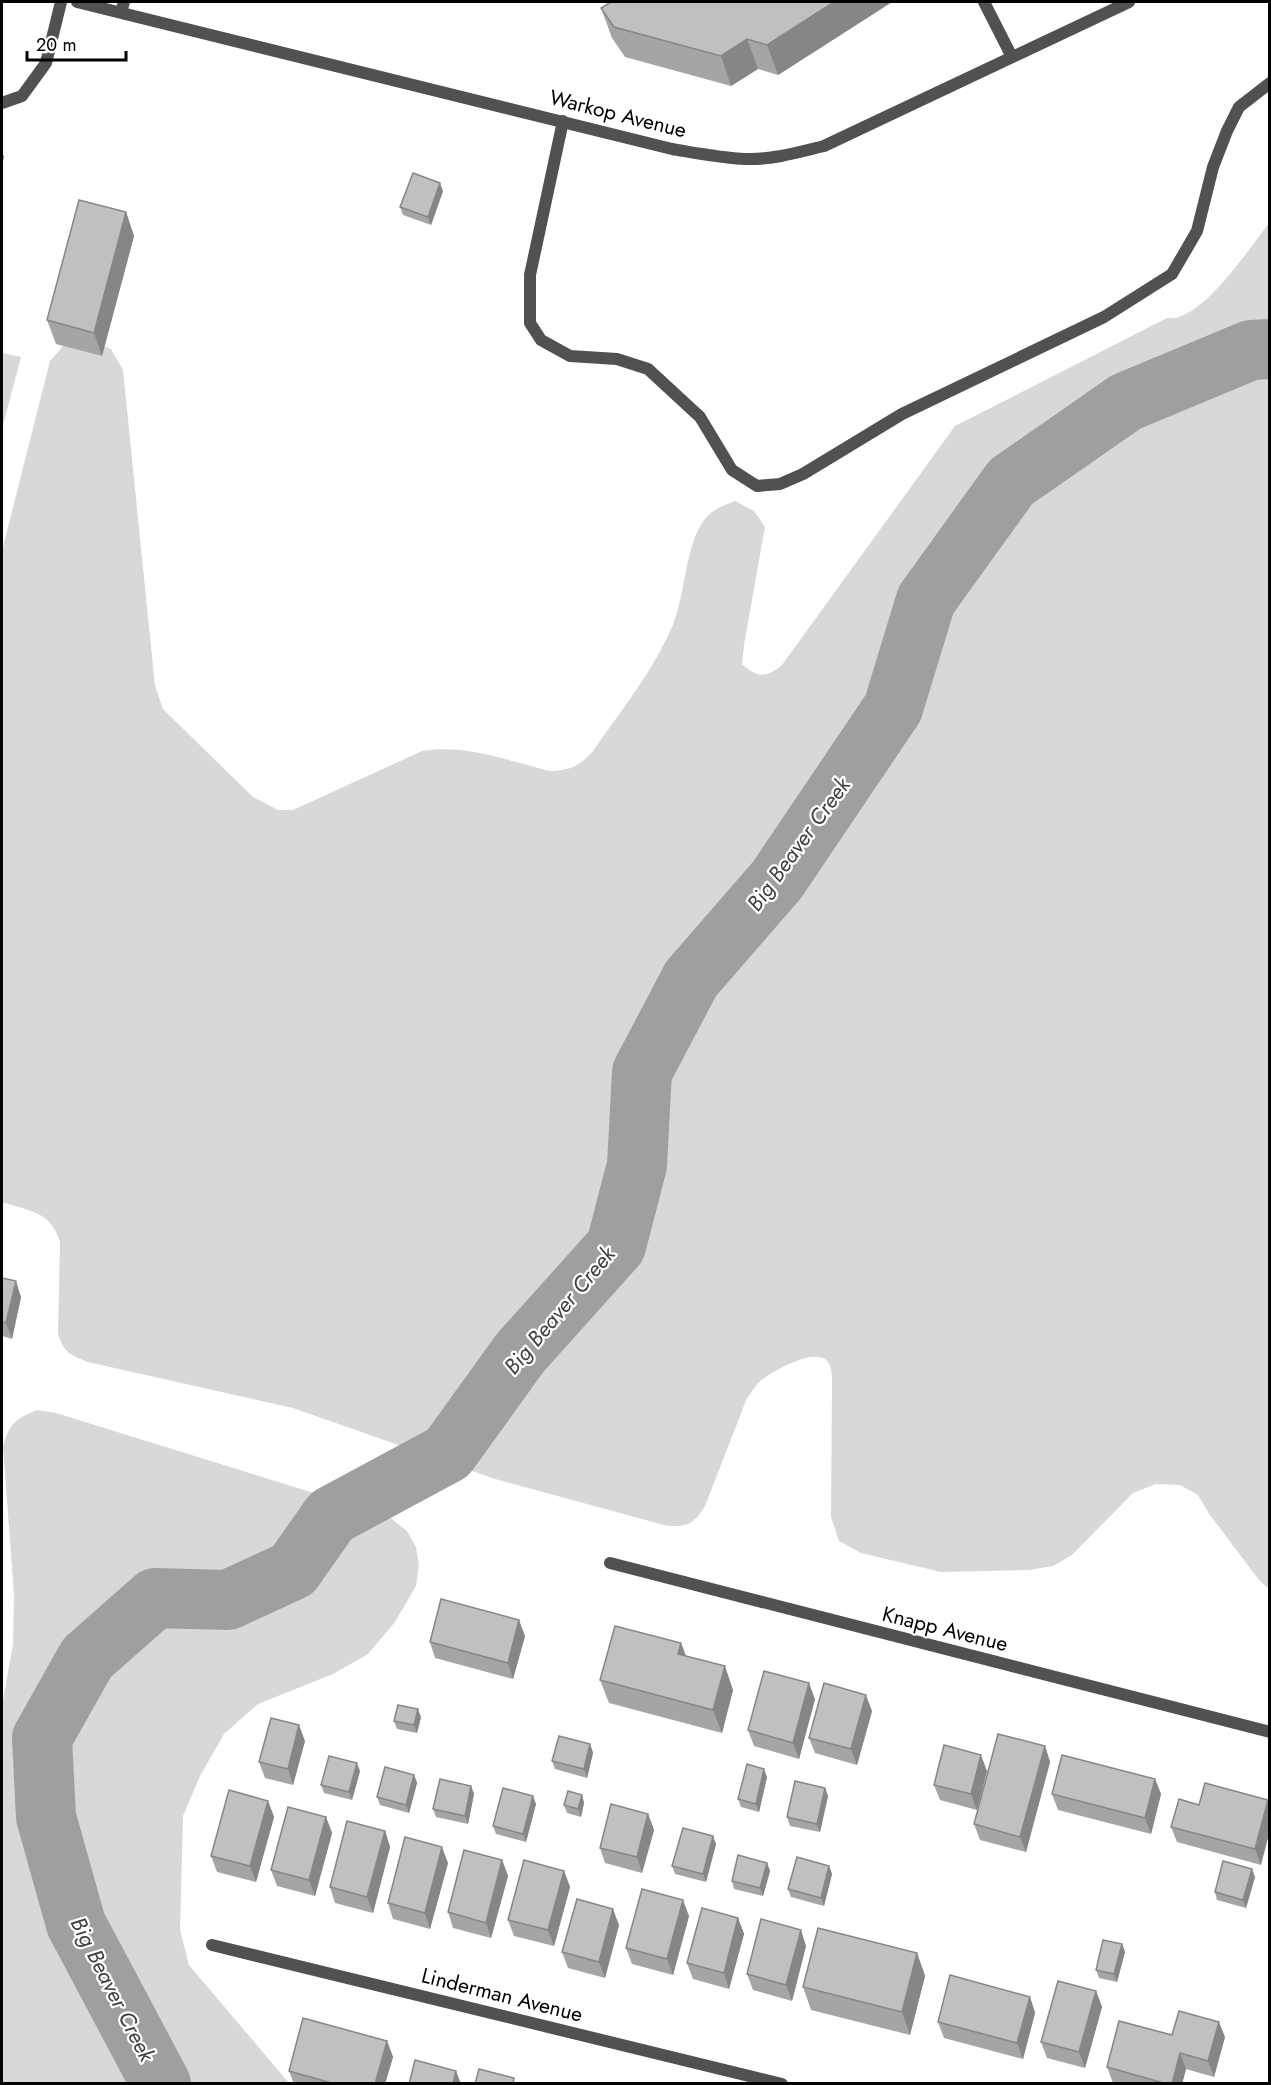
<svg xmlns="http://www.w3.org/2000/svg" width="1271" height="2085" font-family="Jost,sans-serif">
  <rect width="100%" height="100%" fill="#fff"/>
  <g fill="#d8d8d8">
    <path d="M1269,223v1366l-10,-9 -49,-65 -12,-20 -18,-10 -24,-1 -23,9 -61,62 -19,11 -24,4 -88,2 -80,-19 -22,-12 -8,-24 1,-135c0,-8 0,-17 -6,-22 -14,-12 -57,13 -68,23 -4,5 -7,10 -11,15l-42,108c-11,19 -20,22 -41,19l-169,-46 -202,-71 -205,-46c-18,-7 -25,-10 -30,-29l2,-91c-9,-31 -31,-31 -58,-40v-651l48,-190 13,-15 20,-8 28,11 12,21 32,316 8,23 90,88 25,13h15l129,-59c43,-7 85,9 127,20 20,0 31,-5 44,-20 29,-42 62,-82 81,-129 11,-29 12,-78 30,-102 9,-11 18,-14 31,-19l19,10 11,16 -21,118 -2,19c15,14 25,14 40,1l173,-239 212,-108c33,6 84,-72 102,-95z"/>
    <path d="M2,353l19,4 -19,72z"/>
    <path d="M37,1410l19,3 332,103 19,15 9,16 3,18 -3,21 -21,36 -27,32 -35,20 -75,30 -34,30 -24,42 -17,40 -3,114 9,35 100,118h-287v-377l11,-62 1,-49 -11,-149c7,-23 12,-27 34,-36z"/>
  </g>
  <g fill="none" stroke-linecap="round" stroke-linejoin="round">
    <path stroke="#9f9f9f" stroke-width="60" d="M161,2084l-85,-160 -30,-107 -4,-79 45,-80 68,-60 73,2 65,-30 38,-54 117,-63 72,-100 96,-107 21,-81 5,-93 49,-93 86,-99 116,-172 33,-108 85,-118 115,-80 125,-52 19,-1"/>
    <g stroke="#515151" stroke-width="12">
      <path d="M984,2l28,55"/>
      <path d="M121,12l3,-10"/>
      <path d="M2,103l20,-7 24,-33 15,-61"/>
      <path d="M563,121l-33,154v48l11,17 29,16 47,3 31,10 52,48 32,53 25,16 23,-2 23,-10 99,-60 202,-97 68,-43 25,-43 16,-64 14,-36 12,-24 31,-24"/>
    </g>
    <g stroke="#515151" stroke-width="12">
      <path d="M77,2l595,147c24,4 49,9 74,10 26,1 53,-7 78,-13l305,-144"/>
      <path d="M610,1563l660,169"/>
      <path d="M212,1945l570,139"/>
    </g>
  </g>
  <g fill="#a5a5a5">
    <path d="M892,2l-114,73 -20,-6 -27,17 -106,-29 -13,-19 -11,-30z"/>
    <path d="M443,191l-12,34 -28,-10 -3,-8z"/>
    <path d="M126,212l8,24 -32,120 -46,-12 -9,-24z"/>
    <path d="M2,1278l19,19 -9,42 -10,-3z"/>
    <path d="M525,1636l-12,43 -78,-21 -5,-16z"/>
    <path d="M681,1643l5,13 47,34 -11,43 -113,-30 -9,-23z"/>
    <path d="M815,1699l-16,60 -45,-13 -6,-16z"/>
    <path d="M872,1711l-15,54 -42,-12 -6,-15z"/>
    <path d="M421,1717l-4,16 -20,-4 -3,-8z"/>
    <path d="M305,1741l-12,44 -28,-7 -6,-16z"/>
    <path d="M590,1744l3,9 -6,25 -32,-9 -3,-8z"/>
    <path d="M1045,1746l5,16 -24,90 -46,-12 -6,-16z"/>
    <path d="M360,1771l-8,29 -28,-7 -3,-8z"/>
    <path d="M987,1771l-10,39 -37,-10 -6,-15z"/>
    <path d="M414,1775l3,8 -8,30 -29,-8 -3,-8z"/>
    <path d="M767,1777l-8,35 -18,-5 -3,-8z"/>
    <path d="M1155,1779l6,15 -10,40 -93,-24 -6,-16z"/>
    <path d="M471,1786l3,8 -6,30 -32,-7 -3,-8z"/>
    <path d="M825,1788l3,8 -8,36 -30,-6 -3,-9z"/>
    <path d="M582,1795l2,8 -3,14 -14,-4 -3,-8z"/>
    <path d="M1268,1800l-7,65 -84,-23 -6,-15z"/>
    <path d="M268,1801l6,16 -18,65 -39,-10 -6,-16z"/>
    <path d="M536,1804l-10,38 -30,-8 -3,-8z"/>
    <path d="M648,1814l6,16 -12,43 -37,-10 -5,-15z"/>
    <path d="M326,1817l6,16 -17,63 -38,-10 -6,-16z"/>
    <path d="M385,1831l5,16 -17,66 -38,-10 -5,-16z"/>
    <path d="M716,1844l-10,38 -31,-8 -3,-8z"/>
    <path d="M502,1860l6,16 -17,62 -38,-10 -5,-16z"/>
    <path d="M448,1863l-18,66 -37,-10 -5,-16z"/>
    <path d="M767,1863l3,8 -7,25 -29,-7 -2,-8z"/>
    <path d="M829,1866l3,8 -8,32 -33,-9 -3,-8z"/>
    <path d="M564,1871l6,16 -16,59 -40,-10 -6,-16z"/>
    <path d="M1255,1877l-9,31 -29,-8 -2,-8z"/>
    <path d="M689,1916l-16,59 -41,-11 -6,-16z"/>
    <path d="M738,1918l6,16 -15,55 -36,-10 -6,-16z"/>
    <path d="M619,1925l-14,53 -37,-10 -6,-16z"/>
    <path d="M1122,1944l3,8 -8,30 -18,-4 -3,-8z"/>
    <path d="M806,1946l-14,55 -39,-11 -6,-16z"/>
    <path d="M917,1953l8,23 -15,59 -99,-25 -8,-23z"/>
    <path d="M1096,1991l6,16 -17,61 -38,-10 -6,-16z"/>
    <path d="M1030,1997l5,16 -12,46 -79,-21 -6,-16z"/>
    <path d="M1172,2035l53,2 -11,40 -28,-8 -4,15 -69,-1 -6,-16z"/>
    <path d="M387,2041l6,16 -8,27h-91l-5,-13z"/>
  </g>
  <g fill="#868686">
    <path d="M834,2h58l-114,73 -11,-30z"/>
    <path d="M747,39l11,30 -27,17 -10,-30z"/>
    <path d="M2,151l2,6 -2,8z"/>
    <path d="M440,183l3,8 -12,34 -3,-8z"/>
    <path d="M126,212l8,24 -32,120 -8,-23z"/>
    <path d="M16,1281l5,16 -9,42 -6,-16z"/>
    <path d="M519,1620l6,16 -12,43 -5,-16z"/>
    <path d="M681,1643l9,24 -12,-13z"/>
    <path d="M725,1666l8,24 -11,43 -9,-23z"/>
    <path d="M809,1683l6,16 -16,60 -6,-16z"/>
    <path d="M866,1695l6,16 -15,54 -6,-16z"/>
    <path d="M418,1709l3,8 -4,16 -3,-8z"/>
    <path d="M299,1725l6,16 -12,44 -5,-16z"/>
    <path d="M590,1744l3,9 -6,25 -3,-9z"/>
    <path d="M1045,1746l5,16 -24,90 -6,-15z"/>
    <path d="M981,1755l6,16 -10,39 -6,-16z"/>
    <path d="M357,1763l3,8 -8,29 -3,-8z"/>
    <path d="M764,1769l3,8 -8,35 -3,-8z"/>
    <path d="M414,1775l3,8 -8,30 -3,-8z"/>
    <path d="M1155,1779l6,15 -10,40 -6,-16z"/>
    <path d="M471,1786l3,8 -6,30 -3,-8z"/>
    <path d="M825,1788l3,8 -8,36 -3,-8z"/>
    <path d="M582,1795l2,8 -3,14 -3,-8z"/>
    <path d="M533,1796l3,8 -10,38 -3,-8z"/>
    <path d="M1268,1800l1,3v31l-8,31 -6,-16z"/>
    <path d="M268,1801l6,16 -18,65 -6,-16z"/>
    <path d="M648,1814l6,16 -12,43 -5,-16z"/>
    <path d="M326,1817l6,16 -17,63 -6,-16z"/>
    <path d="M385,1831l5,16 -17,66 -6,-16z"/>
    <path d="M713,1836l3,8 -10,38 -3,-8z"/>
    <path d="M442,1847l6,16 -18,66 -5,-16z"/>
    <path d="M502,1860l6,16 -17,62 -5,-15z"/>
    <path d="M767,1863l3,8 -7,25 -3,-8z"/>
    <path d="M829,1866l3,8 -8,32 -3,-8z"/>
    <path d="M1252,1869l3,8 -9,31 -3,-8z"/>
    <path d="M564,1871l6,16 -16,59 -6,-16z"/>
    <path d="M683,1900l6,16 -16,59 -6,-16z"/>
    <path d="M613,1909l6,16 -14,53 -6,-16z"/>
    <path d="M738,1918l6,16 -15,55 -5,-16z"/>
    <path d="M801,1930l5,16 -14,55 -6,-16z"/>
    <path d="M1122,1944l3,8 -8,30 -3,-8z"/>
    <path d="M917,1953l8,23 -15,59 -8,-23z"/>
    <path d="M1096,1991l6,16 -17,61 -6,-16z"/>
    <path d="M1030,1997l5,16 -12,46 -6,-16z"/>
    <path d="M1219,2022l6,15 -11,40 -6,-16z"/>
    <path d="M387,2041l6,16 -8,27h-10z"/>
    <path d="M1180,2053l6,16 -4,15h-10z"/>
    <path d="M456,2071l5,13h-8z"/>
  </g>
  <g fill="#c0c0c0" stroke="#868686" stroke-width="1.5">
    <path d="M611,2h223l-67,43 -20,-6 -26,17 -107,-29 -13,-19z"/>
    <path d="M413,173l27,10 -12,34 -28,-10z"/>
    <path d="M79,200l47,12 -32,121 -47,-13z"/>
    <path d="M2,1278l14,3 -10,42 -4,-1z"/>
    <path d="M441,1599l78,21 -11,43 -78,-21z"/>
    <path d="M615,1626l66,17 -3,11 47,12 -12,44 -113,-30z"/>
    <path d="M764,1671l45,12 -16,60 -45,-13z"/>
    <path d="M824,1683l42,12 -15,54 -42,-11z"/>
    <path d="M398,1705l20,4 -4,16 -20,-4z"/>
    <path d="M271,1718l28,7 -11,44 -29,-7z"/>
    <path d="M998,1734l47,12 -25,91 -46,-13z"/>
    <path d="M559,1736l31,8 -6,25 -32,-8z"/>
    <path d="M944,1745l37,10 -10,39 -37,-9z"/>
    <path d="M1062,1755l93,24 -10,39 -93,-24z"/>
    <path d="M329,1756l28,7 -8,29 -28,-7z"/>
    <path d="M747,1764l17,5 -8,35 -18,-5z"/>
    <path d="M385,1767l29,8 -8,30 -29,-8z"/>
    <path d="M440,1779l31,7 -6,30 -32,-7z"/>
    <path d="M795,1781l30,7 -8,36 -30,-7z"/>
    <path d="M1205,1783l63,17 -13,49 -84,-22 8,-28 20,6z"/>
    <path d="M503,1788l30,8 -10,38 -30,-8z"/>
    <path d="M229,1790l39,11 -18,65 -39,-10z"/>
    <path d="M568,1791l14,4 -4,14 -14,-4z"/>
    <path d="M611,1804l37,10 -11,43 -37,-9z"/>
    <path d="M288,1807l38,10 -17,63 -38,-10z"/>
    <path d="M347,1821l38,10 -18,66 -37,-10z"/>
    <path d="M683,1828l30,8 -10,38 -31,-8z"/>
    <path d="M405,1837l37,10 -17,66 -37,-10z"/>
    <path d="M464,1850l38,10 -16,63 -38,-11z"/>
    <path d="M738,1855l29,8 -7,25 -28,-7z"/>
    <path d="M797,1857l32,9 -8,32 -33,-9z"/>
    <path d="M524,1860l40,11 -16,59 -40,-10z"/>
    <path d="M1223,1861l29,8 -9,31 -28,-8z"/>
    <path d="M642,1889l41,11 -16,59 -41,-11z"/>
    <path d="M577,1899l36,10 -14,53 -37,-10z"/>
    <path d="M702,1908l36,10 -14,55 -37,-10z"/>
    <path d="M761,1919l40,11 -15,55 -39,-11z"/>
    <path d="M818,1928l99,25 -15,59 -99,-25z"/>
    <path d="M1103,1940l19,4 -8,30 -18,-4z"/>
    <path d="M950,1975l80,22 -13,46 -79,-21z"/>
    <path d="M1058,1981l38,10 -17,61 -38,-10z"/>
    <path d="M1179,2011l40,11 -11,39 -28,-8 -8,31h-5l-60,-17 12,-46 53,14z"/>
    <path d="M303,2018l84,23 -12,43h-40l-46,-13z"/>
    <path d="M415,2060l41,11 -3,13h-44z"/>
    <path d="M479,2069l35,9 -1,6h-38z"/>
  </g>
  <g text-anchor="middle" stroke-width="4.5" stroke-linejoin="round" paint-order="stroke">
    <g font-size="21" fill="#000" stroke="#fff">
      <text transform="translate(618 114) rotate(14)" y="7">Warkop Avenue</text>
      <text transform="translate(945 1629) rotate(14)" y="7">Knapp Avenue</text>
      <text transform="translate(502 1995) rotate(14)" y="7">Linderman Avenue</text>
    </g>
    <g font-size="22" font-style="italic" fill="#404040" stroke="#fff">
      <text transform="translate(798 844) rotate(-54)" y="8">Big Beaver Creek</text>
      <text transform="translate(559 1310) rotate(-50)" y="8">Big Beaver Creek</text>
      <text transform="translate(113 1989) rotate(63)" y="8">Big Beaver Creek</text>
    </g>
  </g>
  <rect width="1271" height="2085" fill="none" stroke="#000000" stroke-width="6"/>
  <path d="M27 51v9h99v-9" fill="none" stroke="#000000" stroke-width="3"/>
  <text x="36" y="51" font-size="18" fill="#000000" stroke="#ffffff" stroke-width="4.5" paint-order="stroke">20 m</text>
</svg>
